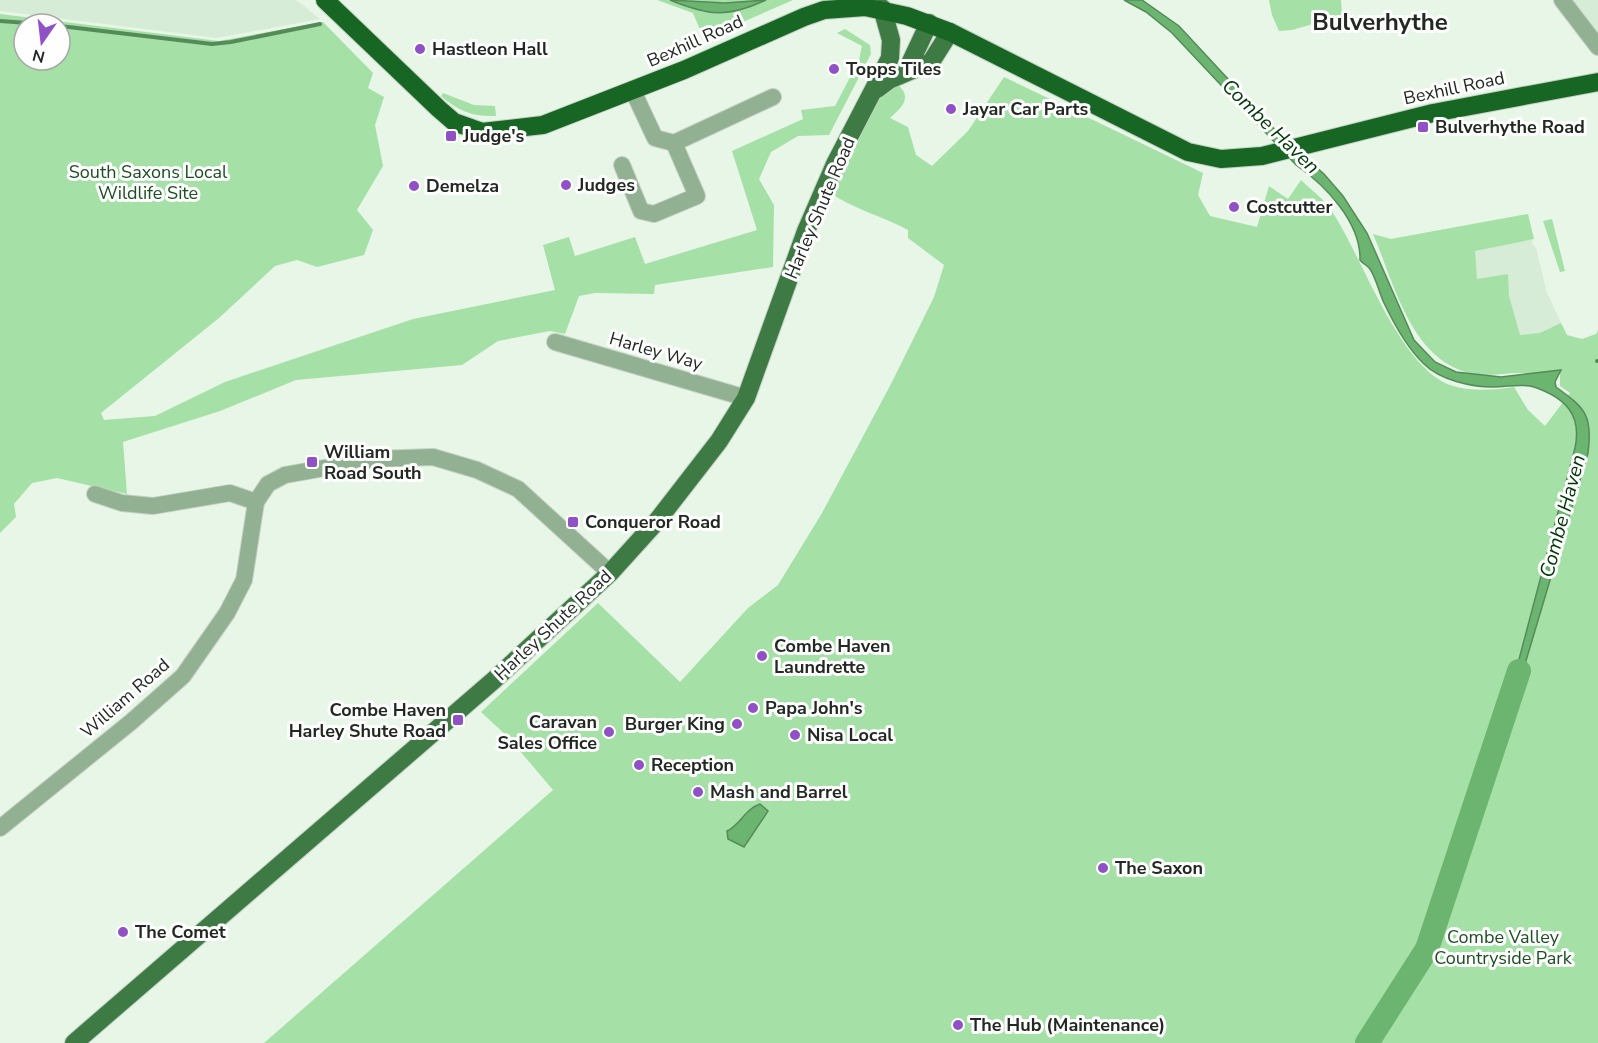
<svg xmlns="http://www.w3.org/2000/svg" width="1598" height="1043" font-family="'Nunito Sans',sans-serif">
  <rect width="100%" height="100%" fill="#e7f6e7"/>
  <g fill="#d7ecd7">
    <path d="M0,0h296l24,19 -103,19 -217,-27z"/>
    <path d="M1570,0h28v35z"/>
    <path d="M1528,214l5,31 3,3 11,45 20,42 -61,14 -115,-110z"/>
  </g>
  <g fill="#a5e0a7" fill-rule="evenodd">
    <path d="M657,0h136l-89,39 -11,-26z"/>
    <path d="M1269,0h72l1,16 -50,14 -13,1 -7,-16z"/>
    <path d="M0,14l219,27 104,-19 50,51 -5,15 16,9 -9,28 8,41 -26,44 16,20 -9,25 -47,12 -20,-7 -22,6 -56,52 -118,95 3,7 51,-4 70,-34 188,-63 142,-29 -12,-45 26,-8 6,19 60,-19 10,27 112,-34 -25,-79 71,-32 -2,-9 34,-4 24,-46 3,-14 -25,-13 8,-4 25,16 1,9 -42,81 -31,1 -27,16 -12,27 15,26 -1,62 -118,18 -1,9 -59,-1 -16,3 -14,38 -15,-3 -52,10 -36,24 -166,15 -76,31 -97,31 4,52 -70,-16 -25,5 -18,21 2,13 -16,16zM24,24h36v36h-36z"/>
    <path d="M1004,77l199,96 -5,22 12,21 47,11 12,-41 19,13 13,-19c10,10 25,20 32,33 30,46 66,153 117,172 20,7 45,5 64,2l14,23 17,16 25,-33 -10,-7v-12c-21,4 -26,-1 -45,-1 -13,1 -29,3 -42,1 -62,-13 -78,-89 -100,-140l18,5 137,-25 6,25 -59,12 2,28 31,-5 1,22 11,39 20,-2 21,-10 6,12 15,4 14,-5 2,-4v713h-1334l289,-253 -45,-53 -27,-25 117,-109 82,79 68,-74 30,-23 44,-72 69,-129 43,-87 10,-32 -36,-27v-8c-26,-14 -55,-21 -79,-38l40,-92 29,-15c15,13 3,23 -8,33l18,9 8,28 16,11 36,-35z"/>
    <path d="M443,93l31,12 21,1 1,10c-23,1 -38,-5 -55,-20z"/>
    <path d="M1552,219l13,52 -5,1 -17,-51z"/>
  </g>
  <g fill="#6bb570" stroke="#558b59" stroke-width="1.5">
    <path d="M670,0l55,3 41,-3c-38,18 -57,16 -96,0z"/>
    <path d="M1124,0h18l37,26 100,108 45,40 19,22 24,37 47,107 21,22 21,10 45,5 60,-7 -6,12 1,5c29,21 37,28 32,66l-63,211 -14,37 2,-19 62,-234c7,-33 -9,-50 -41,-61 -13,-4 -27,0 -41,0 -22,0 -53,-7 -69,-23 -17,-16 -30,-40 -40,-61 -5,-11 -8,-25 -14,-34 -3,-4 -7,-5 -10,-9 1,-38 -35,-75 -64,-95l-124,-132 -26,-21z"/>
    <path d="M760,804l8,7c-1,2 -20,30 -24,36l-16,-8 -1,-8c13,-6 18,-22 33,-27z"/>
  </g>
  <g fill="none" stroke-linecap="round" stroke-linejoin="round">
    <g stroke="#558b59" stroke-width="4">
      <path d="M0,21l42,3"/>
      <path d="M60,26l152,18 19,-2 89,-18"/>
      <path d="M1597,361h1"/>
    </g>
    <path stroke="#6bb570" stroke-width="24" d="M1367,1043l60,-94 92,-278"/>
    <g stroke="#c4d1c4" stroke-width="18">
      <g id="minor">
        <path d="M1562,0l36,47"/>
        <path d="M633,91l22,47 19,5 99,-46"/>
        <path d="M622,165l19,46 13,3 43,-18 -23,-53"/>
        <path d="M555,342l191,56"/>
        <path d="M95,494l27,9 31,3 77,-13 26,9 12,-18 17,-9 90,-16 58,-2 44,13 41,19 92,84"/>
        <path d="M0,828l131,-106 52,-46 44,-63 17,-33 12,-78"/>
      </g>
    </g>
    <g stroke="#c4d1c4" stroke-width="20">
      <g id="major">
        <path d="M906,72l23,-49"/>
        <path d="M877,89l12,-9 42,-18 19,-30"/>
        <path d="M74,1043l420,-363 116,-107 47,-52 62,-80 27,-43 60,-167 29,-67 55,-106 1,-18 -9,-32"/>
      </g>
    </g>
    <g stroke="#c4d1c4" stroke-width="20">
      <path id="highway" d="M325,0l114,109 15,13 28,10 61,-7 141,-55 120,-53 20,-7 41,-3 42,9 43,16 238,120 33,7 41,-3 171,-43 165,-31"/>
    </g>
    <use href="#minor" stroke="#92b192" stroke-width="16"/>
    <use href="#major" stroke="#3e7a43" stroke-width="18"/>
    <use href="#highway" stroke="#186624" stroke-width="18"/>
  </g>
  <g fill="#9151c6" stroke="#fefefe" stroke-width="2">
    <circle cx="420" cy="49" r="6"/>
    <circle cx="834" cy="69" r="6"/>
    <circle cx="951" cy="109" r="6"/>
    <rect x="1417" y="121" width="12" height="12" rx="3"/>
    <rect x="445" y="130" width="12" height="12" rx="3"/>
    <circle cx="566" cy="185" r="6"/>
    <circle cx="414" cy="186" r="6"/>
    <circle cx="1234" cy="207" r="6"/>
    <rect x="306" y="456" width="12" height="12" rx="3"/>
    <rect x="567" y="516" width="12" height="12" rx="3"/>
    <circle cx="762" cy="656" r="6"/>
    <circle cx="753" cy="708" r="6"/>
    <rect x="452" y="714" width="12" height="12" rx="3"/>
    <circle cx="737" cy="724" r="6"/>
    <circle cx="609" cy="732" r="6"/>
    <circle cx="795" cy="735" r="6"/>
    <circle cx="639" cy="765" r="6"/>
    <circle cx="698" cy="792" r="6"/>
    <circle cx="1103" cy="868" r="6"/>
    <circle cx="123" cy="932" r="6"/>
    <circle cx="958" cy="1025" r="6"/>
  </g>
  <g text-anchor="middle" stroke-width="6" stroke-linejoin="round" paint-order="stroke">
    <g font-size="18" fill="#222822" stroke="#fefefe">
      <text transform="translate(695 41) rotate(-24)" y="6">Bexhill Road</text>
      <text transform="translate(1454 88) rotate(-12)" y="6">Bexhill Road</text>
      <text transform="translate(820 208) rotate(-67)" y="6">Harley Shute Road</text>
      <text transform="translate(656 351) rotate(16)" y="6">Harley Way</text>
      <text transform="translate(553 625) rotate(-43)" y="6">Harley Shute Road</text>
      <text transform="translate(125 698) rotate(-41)" y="6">William Road</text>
    </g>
    <g font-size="18" font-weight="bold" fill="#222822" stroke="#fefefe" text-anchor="start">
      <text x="432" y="55">Hastleon Hall</text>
      <text x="846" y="75">Topps Tiles</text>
      <text x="963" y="115">Jayar Car Parts</text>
      <text x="1435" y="133">Bulverhythe Road</text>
      <text x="463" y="142">Judge's</text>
      <text x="578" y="191">Judges</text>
      <text x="426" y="192">Demelza</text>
      <text x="1246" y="213">Costcutter</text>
      <text x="324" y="458">William<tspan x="324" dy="21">Road South</tspan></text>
      <text x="585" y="528">Conqueror Road</text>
      <text x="774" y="652">Combe Haven<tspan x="774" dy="21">Laundrette</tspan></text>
      <text x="765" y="714">Papa John's</text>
      <text x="446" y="716" text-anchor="end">Combe Haven<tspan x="446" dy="21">Harley Shute Road</tspan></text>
      <text x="597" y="728" text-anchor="end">Caravan<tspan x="597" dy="21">Sales Office</tspan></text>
      <text x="725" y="730" text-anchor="end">Burger King</text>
      <text x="807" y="741">Nisa Local</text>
      <text x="651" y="771">Reception</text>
      <text x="710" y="798">Mash and Barrel</text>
      <text x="1115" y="874">The Saxon</text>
      <text x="135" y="938">The Comet</text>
      <text x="970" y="1031">The Hub (Maintenance)</text>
    </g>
    <g font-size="18" fill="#1b4e21" stroke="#fefefe">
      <text x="148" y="178">South Saxons Local<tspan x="148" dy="21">Wildlife Site</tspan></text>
      <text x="1503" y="943">Combe Valley<tspan x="1503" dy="21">Countryside Park</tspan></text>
    </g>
    <g font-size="20" font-style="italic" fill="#003507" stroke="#fefefe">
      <text transform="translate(1271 126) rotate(44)" y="7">Combe Haven</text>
      <text transform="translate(1562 516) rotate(-75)" y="7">Combe Haven</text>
    </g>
    <g font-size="24" font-weight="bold" fill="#222822" stroke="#fefefe">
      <text x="1380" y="30">Bulverhythe</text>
    </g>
  </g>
  <g transform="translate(42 42) rotate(194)"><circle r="28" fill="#fefefe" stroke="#a6a8a6" stroke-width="1.5"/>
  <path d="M0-4.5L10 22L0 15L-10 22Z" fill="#9151c6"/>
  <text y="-9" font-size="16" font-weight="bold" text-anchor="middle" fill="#222822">N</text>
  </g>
</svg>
